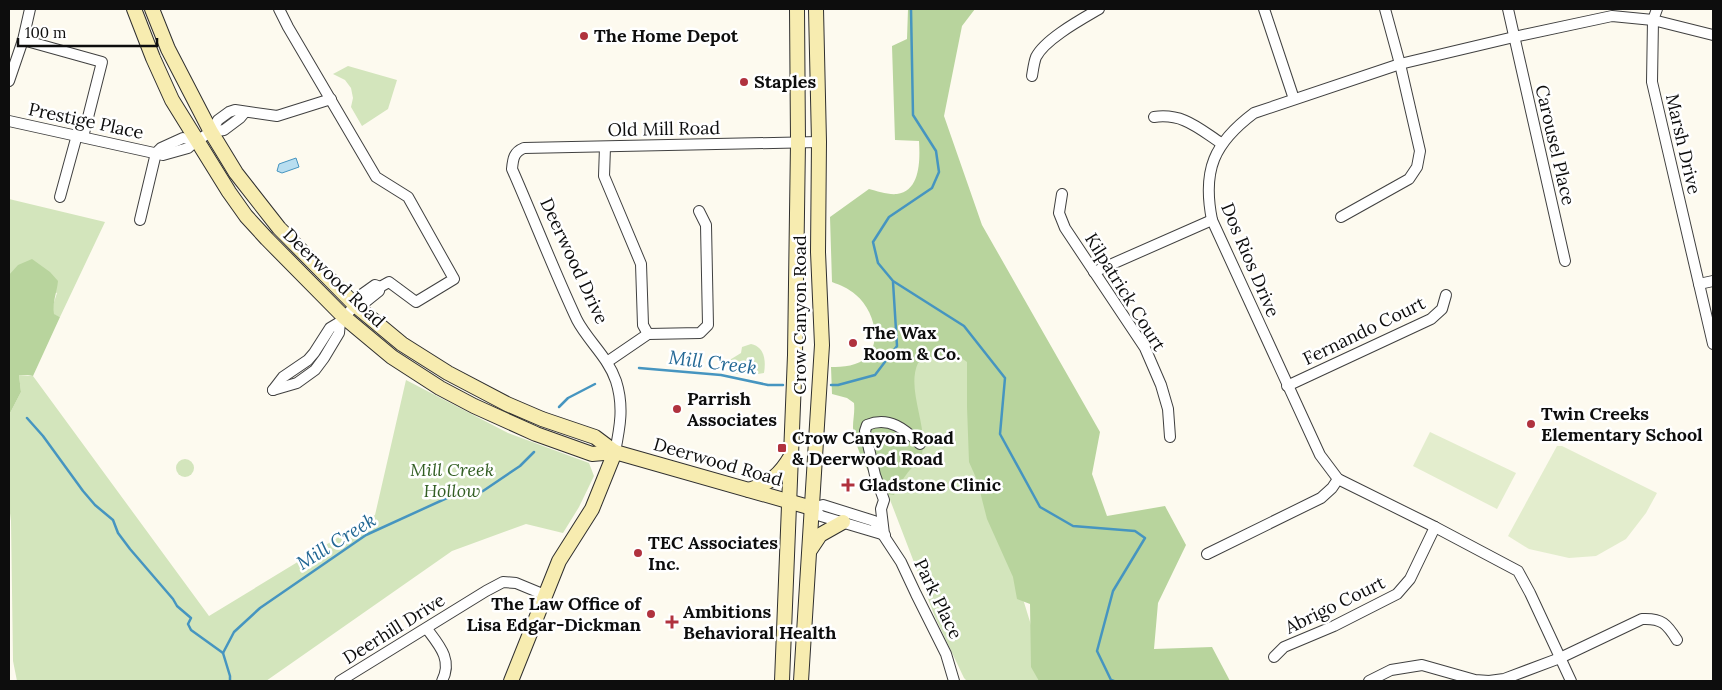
<svg xmlns="http://www.w3.org/2000/svg" width="1722" height="690" font-family="Lora,serif">
  <rect width="100%" height="100%" fill="#fdfaef"/>
  <g fill="#d3e5bc">
    <path d="M348,66l49,14 -9,29 -26,17 -11,-19 2,-9 -2,-10 -6,-8 -12,-6z"/>
    <path d="M9,199l96,23 -45,95 -7,-3v-9l4,-12 -48,-18z"/>
    <path d="M973,343l19,155 47,153 17,30h-89l-3,-3 -29,-61 -61,-159 41,-113z"/>
    <path d="M751,344c14,3 15,17 13,29l-12,2 -23,-2 -1,-12 13,-8 1,-6z"/>
    <path d="M19,375l14,1 176,240 166,-101 31,-135 102,53 81,30 5,13 -15,31 -16,26 -37,-9 -74,27 -186,130h-249l-4,-20 -2,-140 -2,-16v-90l12,-23z"/>
    <circle cx="185" cy="468" r="9"/>
  </g>
  <g fill="#b8d49d">
    <path d="M908,9h67l-13,17 -18,90 38,109 118,207 -8,42 15,42 58,-10 21,39 -28,58 -4,46 58,-2 18,34h-191l-8,-14 -1,-63 -13,-5 -4,-22 -26,-58 -10,-39 -8,-18 -2,-55v-45c-15,-13 -33,-7 -49,1 -12,26 10,62 4,91 -2,9 -11,13 -16,21 -5,6 -8,13 -12,20 -1,0 -7,-1 -8,-1 -14,-8 -33,-51 -33,-67 0,-8 2,-15 1,-24l-7,-5 -15,-4 -1,-27c11,0 28,-1 36,-10 16,-18 5,-49 -11,-62 -8,-7 -16,-10 -24,-13l-2,-65 39,-28c8,2 19,6 28,5 24,-3 23,-36 22,-53l-24,-1 -3,-94 15,-7z"/>
    <path d="M32,259l18,13 8,9c-1,11 -6,22 -4,33l6,3 -27,59 -5,-1h-9l2,17 -12,23v-140l9,-10z"/>
  </g>
  <g fill="#e3edcd">
    <path d="M1430,432l86,41 -19,36 -84,-43z"/>
    <path d="M1557,446h5l95,47 -11,20 -20,26 -30,17 -27,2 -40,-9 -21,-13z"/>
  </g>
  <path fill="#b8def0" stroke="#4695c0" d="M296,158l3,9 -17,6 -5,-2 2,-7z"/>
  <g fill="none" stroke-linecap="round" stroke-linejoin="round">
    <g stroke="#4695c0" stroke-width="2.5">
      <path d="M911,9l2,106 23,36 3,21 -7,16 -43,29 -16,25 5,21 15,18 71,45 41,52 -5,56 40,73 33,19 62,5 10,7 -32,53 -16,60 14,29 3,1"/>
      <path d="M639,368l82,7 47,10h15"/>
      <path d="M831,385h7l37,-10 22,-29 -4,-64"/>
      <path d="M559,407l9,-9 27,-14"/>
      <path d="M27,418l16,18 40,55 12,14 18,15 5,13 12,16 43,50 4,7 14,12 -3,6 3,6 32,23"/>
      <path d="M230,681v-5l-7,-23 11,-21 26,-24 106,-73 81,-37 36,-7 37,-25 14,-14"/>
    </g>
    <g stroke="#404040" stroke-width="12">
      <g id="street">
        <path d="M279,9l9,18 88,150 32,20 46,82 -38,23 -27,-20 -9,5 -1,4 -15,12 -6,-1"/>
        <path d="M1264,9l30,90"/>
        <path d="M1508,9l57,252"/>
        <path d="M1657,9l-4,11 -1,62 61,262"/>
        <path d="M23,40l79,22 -19,75"/>
        <path d="M1032,76c1,-6 2,-14 4,-19 9,-18 46,-38 63,-48"/>
        <path d="M9,81l14,-41 7,-31"/>
        <path d="M1154,117c29,-4 44,11 67,26"/>
        <path d="M9,121l154,34 25,-7 8,-7 15,-9 13,-2 16,-12 5,-6"/>
        <path d="M211,132l7,-12 11,-8 6,-2 42,6 54,-17"/>
        <path d="M605,147l-1,29 37,88 2,61 5,9"/>
        <path d="M156,153l5,-5 22,-10 13,3"/>
        <path d="M1062,194l-3,19 6,15 80,120 16,37 7,24 2,28"/>
        <path d="M60,197l17,-62"/>
        <path d="M1341,217l68,-38 8,-12 3,-16 -20,-87 -15,-55"/>
        <path d="M140,220l16,-67"/>
        <path d="M1094,272l118,-52"/>
        <path d="M1699,284l14,-3"/>
        <path d="M607,362l41,-28 52,-1 8,-8 -2,-100 -7,-14"/>
        <path d="M1287,386l144,-67 11,-10 4,-14"/>
        <path d="M273,390l10,-13 25,-17 6,-7 16,-25 10,-6 18,-20 3,-7 14,-10 5,2"/>
        <path d="M273,390l24,-7 18,-13 9,-12 15,-25 1,-11"/>
        <path d="M615,452c5,-25 9,-46 1,-71 -8,-24 -28,-40 -39,-61 -23,-49 -43,-101 -65,-151 1,-11 2,-17 12,-21l295,-6"/>
        <path d="M812,508l11,-3 51,16 27,41 15,32 30,60 8,27"/>
        <path d="M812,508l9,8 64,19"/>
        <path d="M884,534l-3,-25 3,-9 -9,-25 -10,-44 2,-6c22,-9 38,4 53,19"/>
        <path d="M1207,554l114,-56 11,-10 6,-9"/>
        <path d="M427,629c12,16 26,31 15,52"/>
        <path d="M1274,657l10,-10 50,-21 63,-32 13,-15 25,-52"/>
        <path d="M340,681l146,-90 17,-9 13,1 29,12"/>
        <path d="M1369,681l22,-11 31,-5 53,15 14,1 15,-2 56,-21 82,-39c20,-1 25,5 35,21"/>
        <path d="M1571,681l-41,-88 -12,-22 -83,-44 -97,-48 -18,-24 -108,-235c-10,-50 2,-77 42,-107l146,-49 114,-27 98,-21 41,4 60,15"/>
      </g>
    </g>
    <g stroke="#2f2f2f" stroke-width="16">
      <g id="secondary">
        <path d="M134,9l19,49 19,42 57,92 17,24 21,23 77,78 48,40 48,31 34,18 62,28 56,20 23,-2 197,56"/>
        <path d="M152,9l16,40 43,83 25,41 43,55 76,77 47,39 46,29 59,31 35,15 53,18 20,15"/>
        <path d="M749,490c21,-7 31,-15 42,-34"/>
        <path d="M810,550l10,-15 23,-13"/>
        <path d="M511,681l48,-120 33,-52 23,-57"/>
        <path d="M782,681l13,-326 3,-213 -1,-133"/>
        <path d="M801,681l21,-336 -4,-93 1,-110 -3,-133"/>
      </g>
    </g>
    <use href="#street" stroke="#fff" stroke-width="10"/>
    <use href="#secondary" stroke="#f7ecb0" stroke-width="14"/>
  </g>
  <g fill="#b0323e" stroke="#fff" stroke-width="2">
    <circle cx="584" cy="36" r="5"/>
    <circle cx="744" cy="82" r="5"/>
    <circle cx="853" cy="343" r="5"/>
    <circle cx="677" cy="409" r="5"/>
    <circle cx="1531" cy="424" r="5"/>
    <rect x="777" y="443" width="10" height="10" rx="2.5"/>
    <path d="M845.5 477.5h5v5h5v5h-5v5h-5v-5h-5v-5h5z"/>
    <circle cx="638" cy="553" r="5"/>
    <circle cx="651" cy="614" r="5"/>
    <path d="M669.5 614.5h5v5h5v5h-5v5h-5v-5h-5v-5h5z"/>
  </g>
  <g text-anchor="middle" stroke-width="5" stroke-linejoin="round" paint-order="stroke">
    <g font-size="18" font-weight="bold" fill="#0d0d0d" stroke="#fff" text-anchor="start">
      <text x="594" y="42">The Home Depot</text>
      <text x="754" y="88">Staples</text>
      <text x="863" y="339">The Wax<tspan x="863" dy="21">Room &amp; Co.</tspan></text>
      <text x="687" y="405">Parrish<tspan x="687" dy="21">Associates</tspan></text>
      <text x="1541" y="420">Twin Creeks<tspan x="1541" dy="21">Elementary School</tspan></text>
      <text x="792" y="444">Crow Canyon Road<tspan x="792" dy="21">&amp; Deerwood Road</tspan></text>
      <text x="859" y="491">Gladstone Clinic</text>
      <text x="648" y="549">TEC Associates<tspan x="648" dy="21">Inc.</tspan></text>
      <text x="641" y="610" text-anchor="end">The Law Office of<tspan x="641" dy="21">Lisa Edgar-Dickman</tspan></text>
      <text x="683" y="618">Ambitions<tspan x="683" dy="21">Behavioral Health</tspan></text>
    </g>
    <g font-size="18" fill="#0d0d0d" stroke="#fff">
      <text transform="translate(86 121) rotate(12)" y="6">Prestige Place</text>
      <text transform="translate(664 129) rotate(-1)" y="6">Old Mill Road</text>
      <text transform="translate(1683 144) rotate(77)" y="6">Marsh Drive</text>
      <text transform="translate(1555 145) rotate(77)" y="6">Carousel Place</text>
      <text transform="translate(1250 260) rotate(67)" y="6">Dos Rios Drive</text>
      <text transform="translate(574 261) rotate(65)" y="6">Deerwood Drive</text>
      <text transform="translate(334 278) rotate(44)" y="6">Deerwood Road</text>
      <text transform="translate(1125 292) rotate(58)" y="6">Kilpatrick Court</text>
      <text transform="translate(800 315) rotate(-90)" y="6">Crow Canyon Road</text>
      <text transform="translate(1364 331) rotate(-26)" y="6">Fernando Court</text>
      <text transform="translate(718 462) rotate(16)" y="6">Deerwood Road</text>
      <text transform="translate(938 599) rotate(64)" y="6">Park Place</text>
      <text transform="translate(1335 605) rotate(-26)" y="6">Abrigo Court</text>
      <text transform="translate(394 629) rotate(-32)" y="6">Deerhill Drive</text>
    </g>
    <g font-size="18" font-style="italic" fill="#335f24" stroke="#fff">
      <text x="452" y="476">Mill Creek<tspan x="452" dy="21">Hollow</tspan></text>
    </g>
    <g font-size="19" font-style="italic" fill="#226794" stroke="#fff">
      <text transform="translate(713 362) rotate(7)" y="7">Mill Creek</text>
      <text transform="translate(336 541) rotate(-32)" y="7">Mill Creek</text>
    </g>
  </g>
  <rect width="1722" height="690" fill="none" stroke="#0d0d0d" stroke-width="20"/>
  <path d="M18 38v8h139v-8" fill="none" stroke="#0d0d0d" stroke-width="2.5"/>
  <text x="25" y="38" font-size="15" fill="#0d0d0d" stroke="#ffffff" stroke-width="4" paint-order="stroke">100 m</text>
</svg>
